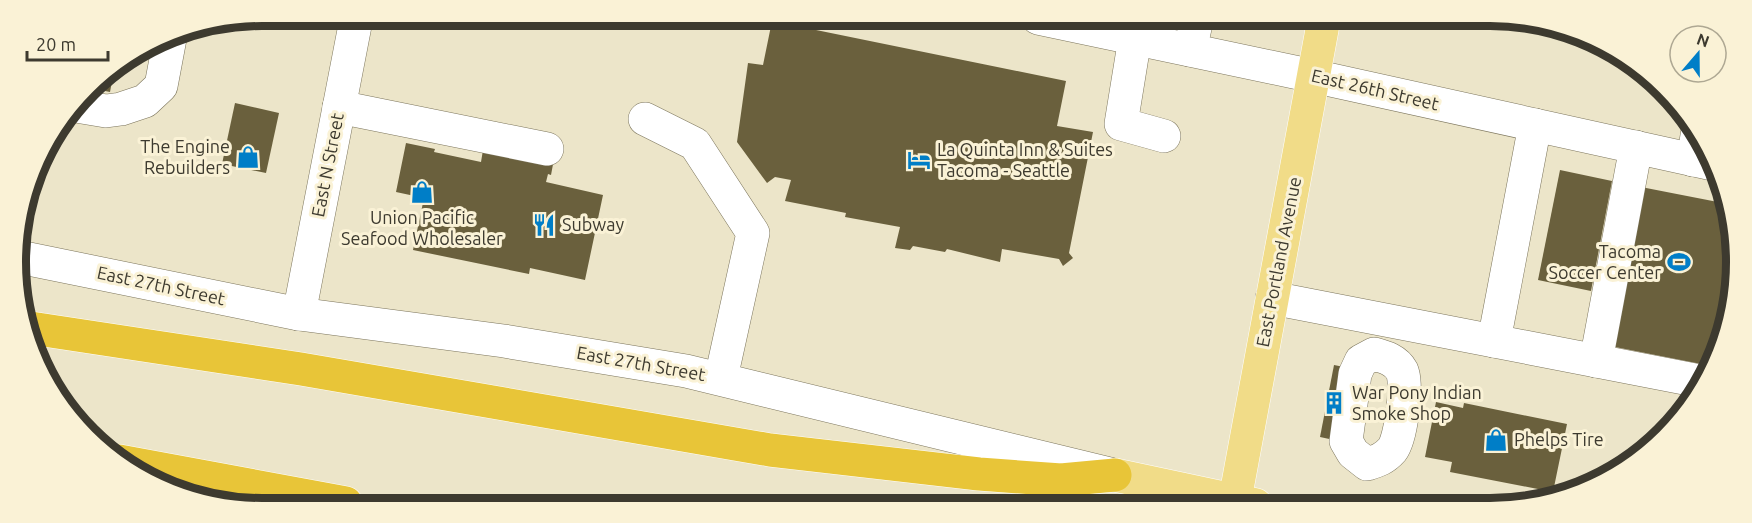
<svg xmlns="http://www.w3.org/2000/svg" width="1752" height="523" font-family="Ubuntu,sans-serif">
  <rect width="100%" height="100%" fill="#ece5c9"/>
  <g fill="#6a603d">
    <path d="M772,21l294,60 -9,45 36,6 -24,121 4,5 -10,8 -4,-7 -57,-10 -2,13 -53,-13 -2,3 -32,-6 -3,4 -15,-2 5,-21 -55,-10 1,-4 -61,-12 6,-21 -16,-3 -8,6 -30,-41 11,-79 15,2z"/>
    <path d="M115,66l-5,26 -20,-4 9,-12z"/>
    <path d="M235,103l44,10 -13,60 -44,-9z"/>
    <path d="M406,143l29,6 -1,3 47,10 3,-18 70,15 -3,16 -3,-1 -2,8 57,13 -18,85 -55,-12 -1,6 -116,-24 11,-52 -28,-6z"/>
    <path d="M1560,170l52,11 -21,110 -53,-11z"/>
    <path d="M1641,187l87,17 4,10v96l-21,56 -101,-20z"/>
    <path d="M1334,365l15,3 -15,72 -14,-3z"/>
    <path d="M1436,402l27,6 1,-5 103,21 -14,68 -103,-20 2,-10 -27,-5z"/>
  </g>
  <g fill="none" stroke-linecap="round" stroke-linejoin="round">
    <g stroke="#7c755c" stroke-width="34">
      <g id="minor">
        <path d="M1038,18l275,58 399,88"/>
        <path d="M1135,38l-14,86 43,12"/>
        <path d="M1190,50l7,-31"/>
        <path d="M76,106l30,5 15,-2 24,-8 16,-15 10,-53"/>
        <path d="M339,107l208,42"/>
        <path d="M645,119l50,25 58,89 -32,145"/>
        <path d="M1693,160l5,-30"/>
        <path d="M19,257l280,57 205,27 182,30 424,103"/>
        <path d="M1272,298l433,84"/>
        <path d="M299,314l58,-299"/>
        <path d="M1494,341l41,-216"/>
        <path d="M1374,354c11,3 22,6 28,17 6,14 -1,68 -10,79 -8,9 -15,11 -25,14l-14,-11 -7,-12 9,-67 6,-13z"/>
        <path d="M1596,361l40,-214"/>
      </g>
    </g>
    <g stroke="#fff" stroke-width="34">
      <g id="major">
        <path d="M1115,475l141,30"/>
        <path d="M1234,505l90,-486"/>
      </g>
    </g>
    <g stroke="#fff" stroke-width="34">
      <g id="highway">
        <path d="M24,327l277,42 469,81 209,24 82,6 54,-5"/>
        <path d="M119,461l227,42"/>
      </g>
    </g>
    <use href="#minor" stroke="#fff" stroke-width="33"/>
    <use href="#major" stroke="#f1dc88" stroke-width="33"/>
    <use href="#highway" stroke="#e8c538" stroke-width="33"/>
  </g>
  <defs>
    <g id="shop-bare" transform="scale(1.8)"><path d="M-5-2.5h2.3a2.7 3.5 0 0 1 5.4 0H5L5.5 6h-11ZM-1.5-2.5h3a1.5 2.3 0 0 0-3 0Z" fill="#007ec7" stroke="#faf2d6" stroke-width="2.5" paint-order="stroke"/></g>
    <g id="hotel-bare" transform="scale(1.8)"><path d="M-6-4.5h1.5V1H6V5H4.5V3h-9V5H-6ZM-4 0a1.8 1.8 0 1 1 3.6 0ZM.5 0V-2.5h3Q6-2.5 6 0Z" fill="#007ec7" stroke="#faf2d6" stroke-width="2.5" paint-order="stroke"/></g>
    <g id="restaurant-bare" transform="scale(1.8)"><path d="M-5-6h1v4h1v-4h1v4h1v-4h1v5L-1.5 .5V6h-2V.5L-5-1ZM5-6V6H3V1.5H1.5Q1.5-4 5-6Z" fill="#007ec7" stroke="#faf2d6" stroke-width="2.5" paint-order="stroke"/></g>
    <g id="stadium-bare" transform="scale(1.8)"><path d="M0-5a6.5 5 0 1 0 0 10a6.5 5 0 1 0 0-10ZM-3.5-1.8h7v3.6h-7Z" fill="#007ec7" stroke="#faf2d6" stroke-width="2.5" paint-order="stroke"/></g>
    <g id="building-bare" transform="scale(1.8)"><path d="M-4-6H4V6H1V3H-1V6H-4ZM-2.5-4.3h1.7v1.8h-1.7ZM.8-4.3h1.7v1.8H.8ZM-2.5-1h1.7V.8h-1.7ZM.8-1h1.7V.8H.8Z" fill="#007ec7" stroke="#faf2d6" stroke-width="2.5" paint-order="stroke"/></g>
  </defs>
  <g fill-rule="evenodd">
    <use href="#shop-bare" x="248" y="157"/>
    <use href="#hotel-bare" x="919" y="160"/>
    <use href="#shop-bare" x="422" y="192"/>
    <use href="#restaurant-bare" x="544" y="225"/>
    <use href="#stadium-bare" x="1679" y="262"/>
    <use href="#building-bare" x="1334" y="403"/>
    <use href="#shop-bare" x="1496" y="440"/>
  </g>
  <g text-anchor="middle" stroke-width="6" stroke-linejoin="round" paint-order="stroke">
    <g font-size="18" fill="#3d3a2f" stroke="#faf2d6">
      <text transform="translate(1375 90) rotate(13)" y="6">East 26th Street</text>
      <text transform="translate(328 165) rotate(-79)" y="6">East N Street</text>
      <text transform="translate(1279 262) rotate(-79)" y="6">East Portland Avenue</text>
      <text transform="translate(161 286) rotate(12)" y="6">East 27th Street</text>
      <text transform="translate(641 364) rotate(10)" y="6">East 27th Street</text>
    </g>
    <g font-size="18" fill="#3d3a2f" stroke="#faf2d6" text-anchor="start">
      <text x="230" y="153" text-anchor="end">The Engine<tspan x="230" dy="21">Rebuilders</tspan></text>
      <text x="937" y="156">La Quinta Inn &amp; Suites<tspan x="937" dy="21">Tacoma - Seattle</tspan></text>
      <text x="422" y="224" text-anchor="middle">Union Pacific<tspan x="422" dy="21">Seafood Wholesaler</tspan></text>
      <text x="562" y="231">Subway</text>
      <text x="1661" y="258" text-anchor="end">Tacoma<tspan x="1661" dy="21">Soccer Center</tspan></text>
      <text x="1352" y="399">War Pony Indian<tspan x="1352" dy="21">Smoke Shop</tspan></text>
      <text x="1514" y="446">Phelps Tire</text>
    </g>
  </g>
  <path d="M0 0H1752V523H0ZM262 26H1490A236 236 0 0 1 1726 262V262A236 236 0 0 1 1490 498H262A236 236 0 0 1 26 262V262A236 236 0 0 1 262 26Z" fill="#faf2d6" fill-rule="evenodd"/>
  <path fill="none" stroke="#3d3a2f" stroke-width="8" d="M262 26H1490A236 236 0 0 1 1726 262V262A236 236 0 0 1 1490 498H262A236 236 0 0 1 26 262V262A236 236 0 0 1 262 26Z"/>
  <g transform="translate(1698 54) rotate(20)"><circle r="28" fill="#faf2d6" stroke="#aea893" stroke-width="1.5"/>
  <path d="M0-4.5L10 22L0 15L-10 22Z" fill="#007ec7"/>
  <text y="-9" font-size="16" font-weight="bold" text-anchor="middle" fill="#3d3a2f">N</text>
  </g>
  <path d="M27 51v9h81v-9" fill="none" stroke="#3d3a2f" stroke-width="3"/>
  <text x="36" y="51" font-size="18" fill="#3d3a2f" stroke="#faf2d6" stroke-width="4.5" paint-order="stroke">20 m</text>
</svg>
